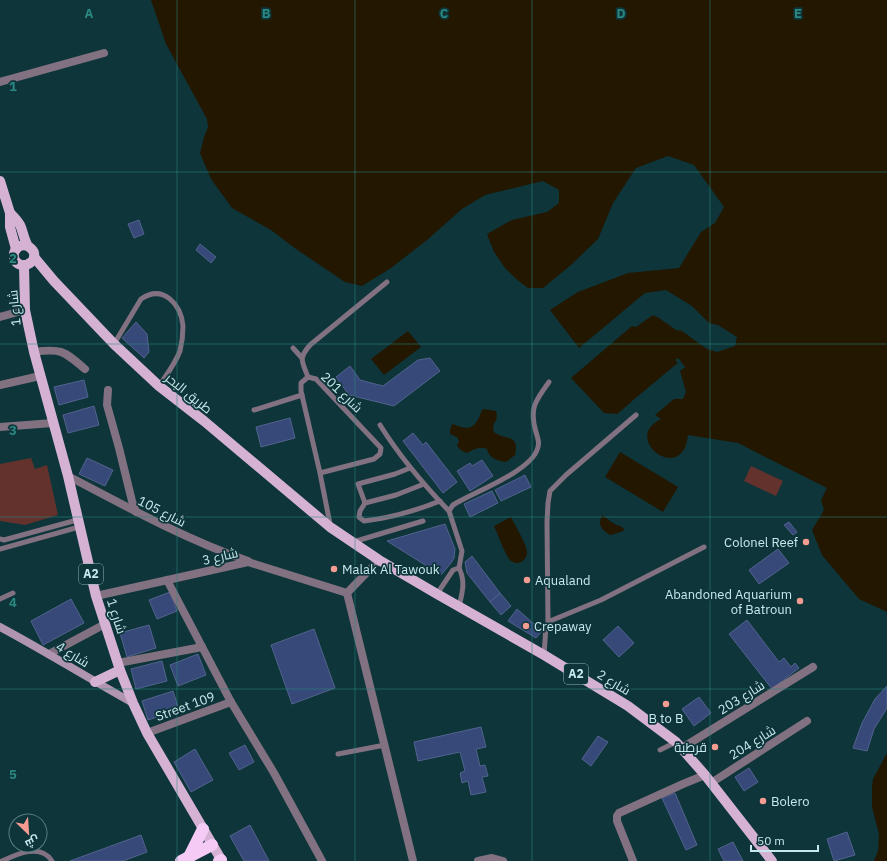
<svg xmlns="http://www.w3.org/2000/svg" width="887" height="861" font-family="'IBM Plex Sans',Cairo,sans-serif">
  <rect width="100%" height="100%" fill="#0e353a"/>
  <g fill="#63322d">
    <path d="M31,458l4,11 12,-4 11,50 -33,10 -25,-4v-57z"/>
    <path d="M751,466l32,15 -7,15 -32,-15z"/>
  </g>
  <g fill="#231700">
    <path d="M151,0h736v612l-28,-13 -37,-44 -10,-25 12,-20 -3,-10 6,-12 -89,-45 -50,-8c-5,51 -68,4 -27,-16l-6,-4 19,-16h9l3,-7 -6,-21 5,-4 -7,-9v5l-61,51 -13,-1 -33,-35 61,-52 4,1 17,-12 6,3 17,12 6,1 25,18 10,3 18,-6 2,-9 -19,-12 -9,-2 -17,-17 -26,-16 -21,3 -66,55 -29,-38 28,-18 50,-19 51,-5 22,-36 14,-9 9,-16 -30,-42 -26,-9 -32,12 -23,35 -15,36 -27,26 -28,23h-15l-13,-10 -10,-10 -11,-16 -7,-18 25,-14 35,-8 12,-9v-13l-16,-9 -58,14 -23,14 -35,31 -36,28 -29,18 -17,-4 -49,-33 -25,-19 -39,-22 -21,-29 -11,-26 4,-16 4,-10 -1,-8 -41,-75z"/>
    <path d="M408,331l13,16 -37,28 -13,-16z"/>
    <path d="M483,409l13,2c2,6 0,10 -3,15l1,6c11,9 26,1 21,23l-9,7c-9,-1 -17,-4 -19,-13 -7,-3 -13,0 -20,4l-5,-2 -5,-5 2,-5 -2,-4 -7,-3v-4l2,-6c10,3 18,8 25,-3 3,-4 3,-8 6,-12z"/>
    <path d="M620,452l58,35 -15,25 -58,-35z"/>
    <path d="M602,515c4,2 7,6 11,8 5,3 8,2 12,7l-7,3 -8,2c-8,-5 -13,-10 -8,-20z"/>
    <path d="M511,517c4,9 15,25 16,35 0,9 -10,15 -17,8 -6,-7 -12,-26 -16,-34z"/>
    <path d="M887,753v108h-13l4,-10 1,-17 -7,-27v-19l1,-9z"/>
  </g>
  <path fill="#0e353a" d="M678,358l7,9 -7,5 1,-2 3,-4 -2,-3 -47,40 -1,-2 46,-38 -3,-3z"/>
  <g fill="#364978" stroke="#52638e">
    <path d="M139,220l5,14 -10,4 -6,-14z"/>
    <path d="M200,244l16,13 -5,6 -15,-13z"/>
    <path d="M136,322l11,12 2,18 -5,6 -22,-20z"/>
    <path d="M430,358l10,13 -46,35 -45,-11 -13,-18 14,-11 10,14 23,6 35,-26z"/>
    <path d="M84,380l4,17 -29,8 -5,-18z"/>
    <path d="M94,406l5,19 -31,8 -5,-18z"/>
    <path d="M290,418l5,20 -34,9 -5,-20z"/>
    <path d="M413,433l10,12 3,-3 31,40 -14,11 -40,-52z"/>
    <path d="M87,458l26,12 -8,16 -26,-12z"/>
    <path d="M482,460l11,16 -23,15 -13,-20 13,-8 2,3z"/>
    <path d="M525,475l6,12 -30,14 -6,-11z"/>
    <path d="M492,491l6,12 -28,14 -6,-13z"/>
    <path d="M789,522l8,10 -4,3 -9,-10z"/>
    <path d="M445,524l10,25 -1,9 -3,5 -10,12 -54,-34z"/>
    <path d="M778,549l11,14 -30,21 -10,-14z"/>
    <path d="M472,556l28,37 -10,9 -23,-29 -2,-11z"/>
    <path d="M170,592l7,19 -20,8 -8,-19z"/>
    <path d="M500,593l11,13 -10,9 -11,-13z"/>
    <path d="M71,599l13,24 -41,22 -12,-24z"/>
    <path d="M517,609l25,22 -6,7 -28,-17z"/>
    <path d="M747,620l32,42 5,-4 7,9 4,-4 4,5 -27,21 -43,-55z"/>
    <path d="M149,625l7,23 -29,9 -7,-24z"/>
    <path d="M618,626l16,17 -15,14 -16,-17z"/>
    <path d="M314,629l21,59 -43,16 -21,-59z"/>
    <path d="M198,654l8,21 -28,11 -8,-21z"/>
    <path d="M162,661l5,20 -31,8 -5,-20z"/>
    <path d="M887,686v22l-13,21 -7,22 -14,-3 9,-25 13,-24z"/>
    <path d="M173,691l6,19 -31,10 -6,-19z"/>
    <path d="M699,697l12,16 -17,13 -12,-17z"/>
    <path d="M481,727l5,20 -10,2 4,17 5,-1 3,11 -6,1 4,15 -15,3 -3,-14 -6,2 -2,-10 5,-2 -5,-19 -42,9 -4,-19z"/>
    <path d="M598,736l10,6 -17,24 -9,-7z"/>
    <path d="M245,745l9,17 -15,8 -10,-17z"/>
    <path d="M195,749l18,31 -22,12 -17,-30z"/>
    <path d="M749,768l9,14 -14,9 -9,-14z"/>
    <path d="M675,793l22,52 -11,5 -24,-52z"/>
    <path d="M250,825l19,36h-25l-14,-25z"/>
    <path d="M847,832l8,23 -21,6 -7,-22z"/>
    <path d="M141,835l6,17 -24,9h-53z"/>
    <path d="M733,842l10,19h-19l-6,-12z"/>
  </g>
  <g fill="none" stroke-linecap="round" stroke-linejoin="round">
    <g stroke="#827181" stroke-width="5">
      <path d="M114,344l27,-45c22,-15 40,5 42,27 0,8 -1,17 -3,25 -5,13 -13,23 -21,35"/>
      <path d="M293,348l9,10"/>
      <path d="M308,377c-6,-16 -10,-18 2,-32l77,-63"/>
      <path d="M254,410l48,-15"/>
      <path d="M380,425c20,32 43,59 69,86"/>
      <path d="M410,468l-15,6 -37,10 7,19 31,-8 28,-11"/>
      <path d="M320,473l54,-14 6,-5 1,-6 -65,-69 -8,-2 -7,6v8l19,82 10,51"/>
      <path d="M365,503l-5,8 -1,6 5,4c26,-3 51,-10 76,-20"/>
      <path d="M0,539l4,1 73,-20"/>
      <path d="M353,542l70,-21"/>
      <path d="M0,549l79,-22"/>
      <path d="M437,594l16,-24 6,-2"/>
      <path d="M0,599l13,-6"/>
      <path d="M459,607c3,-14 7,-25 0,-39l3,-17 -13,-40 4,-6c21,-13 76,-33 84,-55 3,-6 1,-11 -1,-18 -7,-23 -1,-31 13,-50"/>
      <path d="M548,622l-1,-100 1,-19 2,-12 16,-16 70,-60"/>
      <path d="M544,655l2,-29 4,-5 51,-21 103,-53"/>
      <path d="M660,750l16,-8"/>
      <path d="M338,754l47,-9"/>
      <path d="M2,861c15,-7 39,-18 50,0"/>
    </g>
    <g stroke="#827181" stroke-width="8">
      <path d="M0,82l104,-29"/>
      <path d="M0,317l25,-7"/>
      <path d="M34,352c27,-4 30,-1 51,17"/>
      <path d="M0,385l40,-9"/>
      <path d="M108,390l-1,15 12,43 13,53 4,11"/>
      <path d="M0,427l53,-4"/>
      <path d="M68,476c59,31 117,63 180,85"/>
      <path d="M167,580l64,122 43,71 48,88"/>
      <path d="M347,593l66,268"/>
      <path d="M347,593l32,-33"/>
      <path d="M96,596l152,-34 99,31"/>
      <path d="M49,654l56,-30"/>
      <path d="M118,663l84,-16"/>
      <path d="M147,733l84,-31"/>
      <path d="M682,748l131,-81"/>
      <path d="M711,783l96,-62"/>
      <path d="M478,861l14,-3 11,3"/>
      <path d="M633,861l-16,-40v-5l2,-3 64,-29 22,-9"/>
    </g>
    <path stroke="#b095b0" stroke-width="8" d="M0,627c45,24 88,51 133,76"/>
    <g stroke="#d5b2d4" stroke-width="10">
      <path d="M0,181l10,32v14l6,22"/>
      <path d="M10,213c4,4 8,8 10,12 3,6 4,15 8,21 2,2 5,3 6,7 1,4 -1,8 -4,10 -3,2 -6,3 -9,2 -13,-4 -7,-24 7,-19"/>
      <path d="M34,257l20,24 60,63 45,42 45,35 126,106 49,33 58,34 107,61 84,51 48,36 29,33 67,86"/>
      <path d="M24,265l1,45 9,42 34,124 28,120 24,74 13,33 14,30 75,128"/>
      <path d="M95,682l25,-12"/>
    </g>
    <g stroke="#f5cbf5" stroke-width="12">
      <path d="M189,857l14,-28"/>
      <path d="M181,861l31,-16"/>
      <path d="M219,861l2,-1"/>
    </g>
  </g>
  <path fill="none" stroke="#2b8781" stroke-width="1" stroke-opacity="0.55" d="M177,0v861M355,0v861M532,0v861M710,0v861M0,172h887M0,344h887M0,517h887M0,689h887"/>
  <g fill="#f59c92" stroke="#0e353a" stroke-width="1.5">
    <circle cx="806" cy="542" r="4"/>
    <circle cx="334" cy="569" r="4"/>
    <circle cx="527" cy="580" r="4"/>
    <circle cx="800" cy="601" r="4"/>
    <circle cx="526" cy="626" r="4"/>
    <circle cx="666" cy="704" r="4"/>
    <circle cx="715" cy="747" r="4"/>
    <circle cx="763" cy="801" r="4"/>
  </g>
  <g text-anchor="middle" stroke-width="3.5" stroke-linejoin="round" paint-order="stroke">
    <g fill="#0e353a" stroke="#90b3b7" stroke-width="1">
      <rect x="79" y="564" width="24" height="20" rx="3"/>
      <rect x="564" y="664" width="24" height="20" rx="3"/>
    </g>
    <g font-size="12" font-weight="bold" fill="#c7e9ed">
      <text x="91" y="578">A2</text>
      <text x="576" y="678">A2</text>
    </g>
    <g font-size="13" fill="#c7e9ed" stroke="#0e353a">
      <text transform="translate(14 308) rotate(-96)" y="5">شارع 1</text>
      <text transform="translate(342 392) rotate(44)" y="5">شارع 201</text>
      <text transform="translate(189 393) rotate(39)" y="5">طريق البحر</text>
      <text transform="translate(162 511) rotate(27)" y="5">شارع 105</text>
      <text transform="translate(220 556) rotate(-13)" y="5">شارع 3</text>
      <text transform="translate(117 616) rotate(72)" y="5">شارع 1</text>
      <text transform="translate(73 654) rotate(32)" y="5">شارع 4</text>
      <text transform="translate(614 682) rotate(31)" y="5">شارع 2</text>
      <text transform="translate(741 697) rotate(-32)" y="5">شارع 203</text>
      <text transform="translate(185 706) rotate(-20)" y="5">Street 109</text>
      <text transform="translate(752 742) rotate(-32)" y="5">شارع 204</text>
    </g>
    <g font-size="13" fill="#c7e9ed" stroke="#0e353a" text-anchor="start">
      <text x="798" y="547" text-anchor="end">Colonel Reef</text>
      <text x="342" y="574">Malak Al Tawouk</text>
      <text x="535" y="585">Aqualand</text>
      <text x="792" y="599" text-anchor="end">Abandoned Aquarium<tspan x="792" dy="15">of Batroun</tspan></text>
      <text x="534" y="631">Crepaway</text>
      <text x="666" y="723" text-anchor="middle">B to B</text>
      <text x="707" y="752" text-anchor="end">قرطبة</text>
      <text x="771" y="806">Bolero</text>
    </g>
  </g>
  <g font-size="13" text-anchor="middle" font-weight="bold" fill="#2b8781" stroke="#0e353a" stroke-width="3.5" stroke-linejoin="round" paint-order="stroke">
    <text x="89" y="18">A</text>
    <text x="266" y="18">B</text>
    <text x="444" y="18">C</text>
    <text x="621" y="18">D</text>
    <text x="798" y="18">E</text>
    <text x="13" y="91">1</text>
    <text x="13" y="263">2</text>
    <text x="13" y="435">3</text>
    <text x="13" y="607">4</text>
    <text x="13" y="779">5</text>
  </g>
  <g transform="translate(28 833) rotate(155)"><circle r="19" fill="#0e353a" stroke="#587d82"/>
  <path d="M0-3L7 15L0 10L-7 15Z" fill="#f59c92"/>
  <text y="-6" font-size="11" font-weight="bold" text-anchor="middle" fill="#c7e9ed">ش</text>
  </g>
  <path d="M751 845v6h67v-6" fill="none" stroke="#c7e9ed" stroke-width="2"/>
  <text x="757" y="845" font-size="12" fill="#c7e9ed" stroke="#0e353a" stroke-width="3" paint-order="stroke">50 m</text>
</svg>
